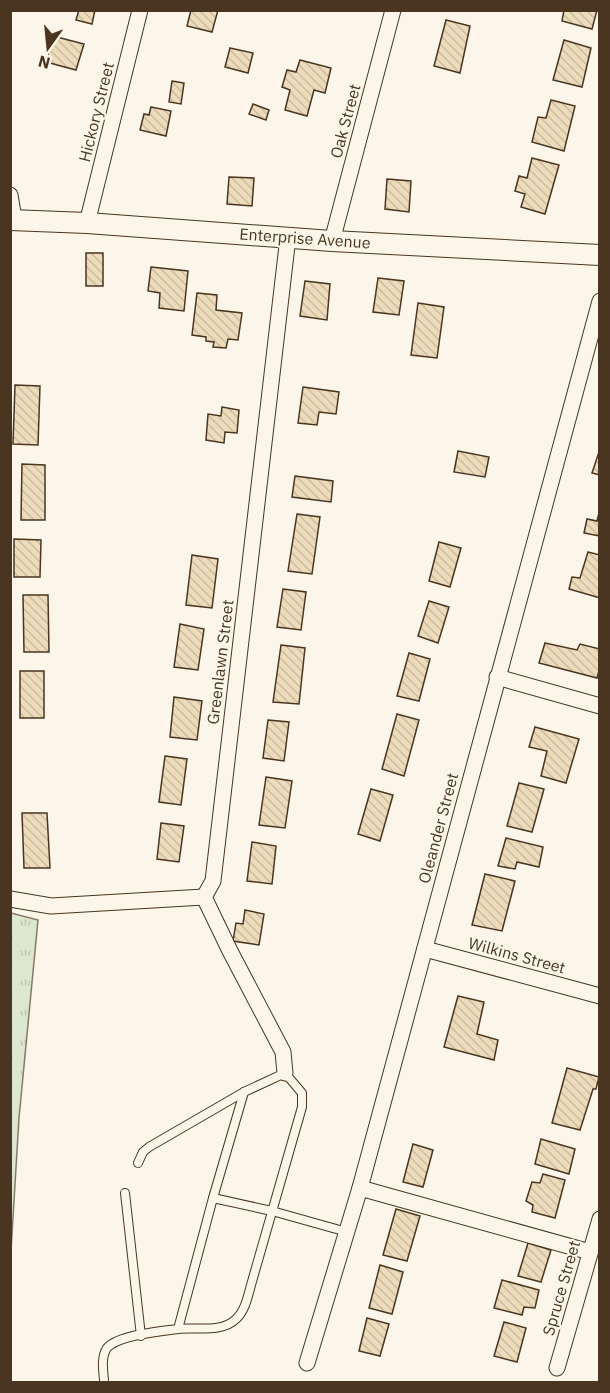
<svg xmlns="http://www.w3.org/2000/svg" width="610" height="1393" font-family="'IBM Plex Sans',sans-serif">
  <defs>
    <pattern id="grass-tufts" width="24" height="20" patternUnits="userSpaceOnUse" patternTransform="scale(1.5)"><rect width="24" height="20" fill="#dce7d0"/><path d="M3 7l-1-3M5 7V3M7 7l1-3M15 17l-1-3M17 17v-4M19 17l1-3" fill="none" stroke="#bec7b2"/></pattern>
    <pattern id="building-back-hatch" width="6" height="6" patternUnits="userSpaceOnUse" patternTransform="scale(1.5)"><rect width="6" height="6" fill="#ecdcbc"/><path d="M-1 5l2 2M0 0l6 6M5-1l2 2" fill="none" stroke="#ccbda1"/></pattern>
  </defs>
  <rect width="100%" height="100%" fill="#fbf6e9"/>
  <path fill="url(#grass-tufts)" stroke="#887966" stroke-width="1.5" d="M11,913l27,7 -19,198 -8,133z"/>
  <g fill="url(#building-back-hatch)" stroke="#4a3520" stroke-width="1.5">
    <path d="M79,10h16l-3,14 -16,-4z"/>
    <path d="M191,10h27l-6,22 -25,-6z"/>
    <path d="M564,10h33l-5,19 -30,-8z"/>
    <path d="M446,20l24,6 -10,47 -26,-7z"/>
    <path d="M53,36l31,8 -8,26 -30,-8z"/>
    <path d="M564,40l27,8 -9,39 -29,-7z"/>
    <path d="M230,48l23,5 -5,20 -23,-6z"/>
    <path d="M300,60l31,8 -6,25 -11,-3 -7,26 -22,-6 5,-20 -8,-3 5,-17 9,2z"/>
    <path d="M172,81l12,2 -3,21 -12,-2z"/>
    <path d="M551,100l24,6 -11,45 -32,-9 6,-25 8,1z"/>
    <path d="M253,104l16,6 -3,10 -17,-6z"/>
    <path d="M151,107l20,4 -5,25 -26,-6 4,-16 5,1z"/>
    <path d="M532,158l27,7 -14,49 -24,-7 4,-13 -10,-3 4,-15 8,2z"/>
    <path d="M229,177l25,1 -2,28 -25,-2z"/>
    <path d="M387,179l24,2 -2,31 -24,-3z"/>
    <rect x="86" y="253" width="17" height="33"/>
    <path d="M151,267l37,4 -4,40 -25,-3 1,-15 -12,-2z"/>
    <path d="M378,278l26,3 -5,34 -26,-3z"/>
    <path d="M305,281l25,3 -3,36 -27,-4z"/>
    <path d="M197,293l20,2 -1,15 26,3 -4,27 -10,-1 -2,9 -13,-1 1,-5 -8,-1v-4l-14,-2z"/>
    <path d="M418,303l26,4 -7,51 -26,-3z"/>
    <path d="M15,385l25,1 -2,59 -25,-1z"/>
    <path d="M303,387l36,5 -3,22 -17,-2 -2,13 -19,-2z"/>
    <path d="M222,407l17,3 -2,23 -12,-1 -1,11 -18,-3 2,-26 13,2z"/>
    <path d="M600,449v26l-8,-2z"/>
    <path d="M458,451l31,6 -4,20 -31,-5z"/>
    <path d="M22,464l23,1v55h-24z"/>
    <path d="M295,476l38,5 -2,21 -39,-5z"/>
    <path d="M600,509v27l-16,-3 3,-14 10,2z"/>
    <path d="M297,514l23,3 -8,57 -24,-3z"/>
    <path d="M14,539l27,1 -1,37h-26z"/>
    <path d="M439,542l22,6 -11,39 -21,-6z"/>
    <path d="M588,552l12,3v43l-31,-9 3,-12 8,1z"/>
    <path d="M192,555l26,4 -6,49 -26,-3z"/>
    <path d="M283,589l23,3 -5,38 -24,-3z"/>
    <path d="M23,595h25l1,57h-25z"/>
    <path d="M429,601l20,6 -11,36 -20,-7z"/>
    <path d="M180,624l24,5 -6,41 -24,-3z"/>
    <path d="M545,643l32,7 3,-6 20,5v18l-3,11 -58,-15z"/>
    <path d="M281,645l24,3 -6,56 -26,-2z"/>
    <path d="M409,653l21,6 -11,42 -22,-5z"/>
    <rect x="20" y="671" width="24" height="47"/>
    <path d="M174,697l28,4 -5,39 -27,-3z"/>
    <path d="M397,714l22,6 -15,56 -22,-7z"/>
    <path d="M268,720l21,2 -5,39 -21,-3z"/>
    <path d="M535,727l44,12 -13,44 -25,-7 6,-25 -18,-4z"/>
    <path d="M165,756l22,3 -6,46 -22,-3z"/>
    <path d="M266,777l26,4 -7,47 -26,-3z"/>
    <path d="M519,783l25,6 -12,43 -25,-6z"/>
    <path d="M371,789l22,6 -13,46 -22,-7z"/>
    <path d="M22,813h25l3,55h-26z"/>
    <path d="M161,823l23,3 -5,36 -22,-3z"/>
    <path d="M506,838l37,9 -4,20 -22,-5 -2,7 -17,-3z"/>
    <path d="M252,842l24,4 -4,38 -25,-3z"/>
    <path d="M485,874l30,7 -13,50 -30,-6z"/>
    <path d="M245,910l19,4 -5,31 -26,-4 3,-18 7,1z"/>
    <path d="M458,996l26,6 -7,32 21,6 -4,20 -50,-13z"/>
    <path d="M567,1068l32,9 -3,12h-3l-13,41 -28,-7z"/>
    <path d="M541,1139l34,10 -6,25 -34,-10z"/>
    <path d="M413,1144l20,6 -10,37 -20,-5z"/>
    <path d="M543,1174l22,6 -10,38 -23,-6 1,-7 -7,-4 6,-19 8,1z"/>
    <path d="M396,1209l24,7 -13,45 -24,-6z"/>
    <path d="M528,1243l23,7 -10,32 -23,-6z"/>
    <path d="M380,1265l23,7 -11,42 -23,-6z"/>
    <path d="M502,1280l37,10 -4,18 -11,-1 -2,8 -28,-7z"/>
    <path d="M367,1318l22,6 -9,32 -21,-5z"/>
    <path d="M504,1322l22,6 -9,34 -23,-6z"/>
  </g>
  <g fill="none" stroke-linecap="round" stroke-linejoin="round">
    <g stroke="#4a3520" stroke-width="10">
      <g id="service">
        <path d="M125,1193l16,143"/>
        <path d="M213,1198l59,13 75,21"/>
        <path d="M178,1329l35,-131 31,-106"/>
        <path d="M104,1380c-1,-10 -3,-23 3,-32 11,-13 54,-17 71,-19 18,-2 44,4 58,-10 9,-8 12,-23 15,-34l51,-178v-14l-17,-20 -41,19 -95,55 -6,5 -5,11"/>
      </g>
    </g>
    <g stroke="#4a3520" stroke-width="17">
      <g id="minor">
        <path d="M10,195l4,24"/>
        <path d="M87,223l53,-213"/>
        <path d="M332,241l61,-231"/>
        <path d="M497,677l103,29"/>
        <path d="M204,897l9,-16 75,-644"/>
        <path d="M204,897l26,54 53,101 2,21"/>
        <path d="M10,899l41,7 153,-9"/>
        <path d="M425,949l175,47"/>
        <path d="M360,1188l230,64"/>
        <path d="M307,1363l53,-175 240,-887"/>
        <path d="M557,1368l43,-149"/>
      </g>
    </g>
    <g stroke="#4a3520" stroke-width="22">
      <path id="tertiary" d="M10,220l77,3 245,18 268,14"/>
    </g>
    <use href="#service" stroke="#fbf6e9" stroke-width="8"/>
    <use href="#minor" stroke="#fbf6e9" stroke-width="15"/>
    <use href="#tertiary" stroke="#fbf6e9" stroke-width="20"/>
  </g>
  <g text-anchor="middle" stroke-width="4.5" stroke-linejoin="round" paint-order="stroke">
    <g font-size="16" fill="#4a3520" stroke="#fbf6e9">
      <text transform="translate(96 112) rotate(-76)" y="6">Hickory Street</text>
      <text transform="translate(345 121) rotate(-75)" y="6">Oak Street</text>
      <text transform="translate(305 238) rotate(4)" y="6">Enterprise Avenue</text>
      <text transform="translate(220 662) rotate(-83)" y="6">Greenlawn Street</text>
      <text transform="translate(438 828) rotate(-75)" y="6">Oleander Street</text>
      <text transform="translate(517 955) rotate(15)" y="6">Wilkins Street</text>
      <text transform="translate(561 1288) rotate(-74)" y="6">Spruce Street</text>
    </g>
  </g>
  <rect width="610" height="1393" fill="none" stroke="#4a3520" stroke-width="24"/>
  <g transform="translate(48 48) rotate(195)" stroke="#fbf6e9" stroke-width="4.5" paint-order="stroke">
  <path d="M0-4.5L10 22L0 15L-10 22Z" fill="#4a3520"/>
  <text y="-9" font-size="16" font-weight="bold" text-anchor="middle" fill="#4a3520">N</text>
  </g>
</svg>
